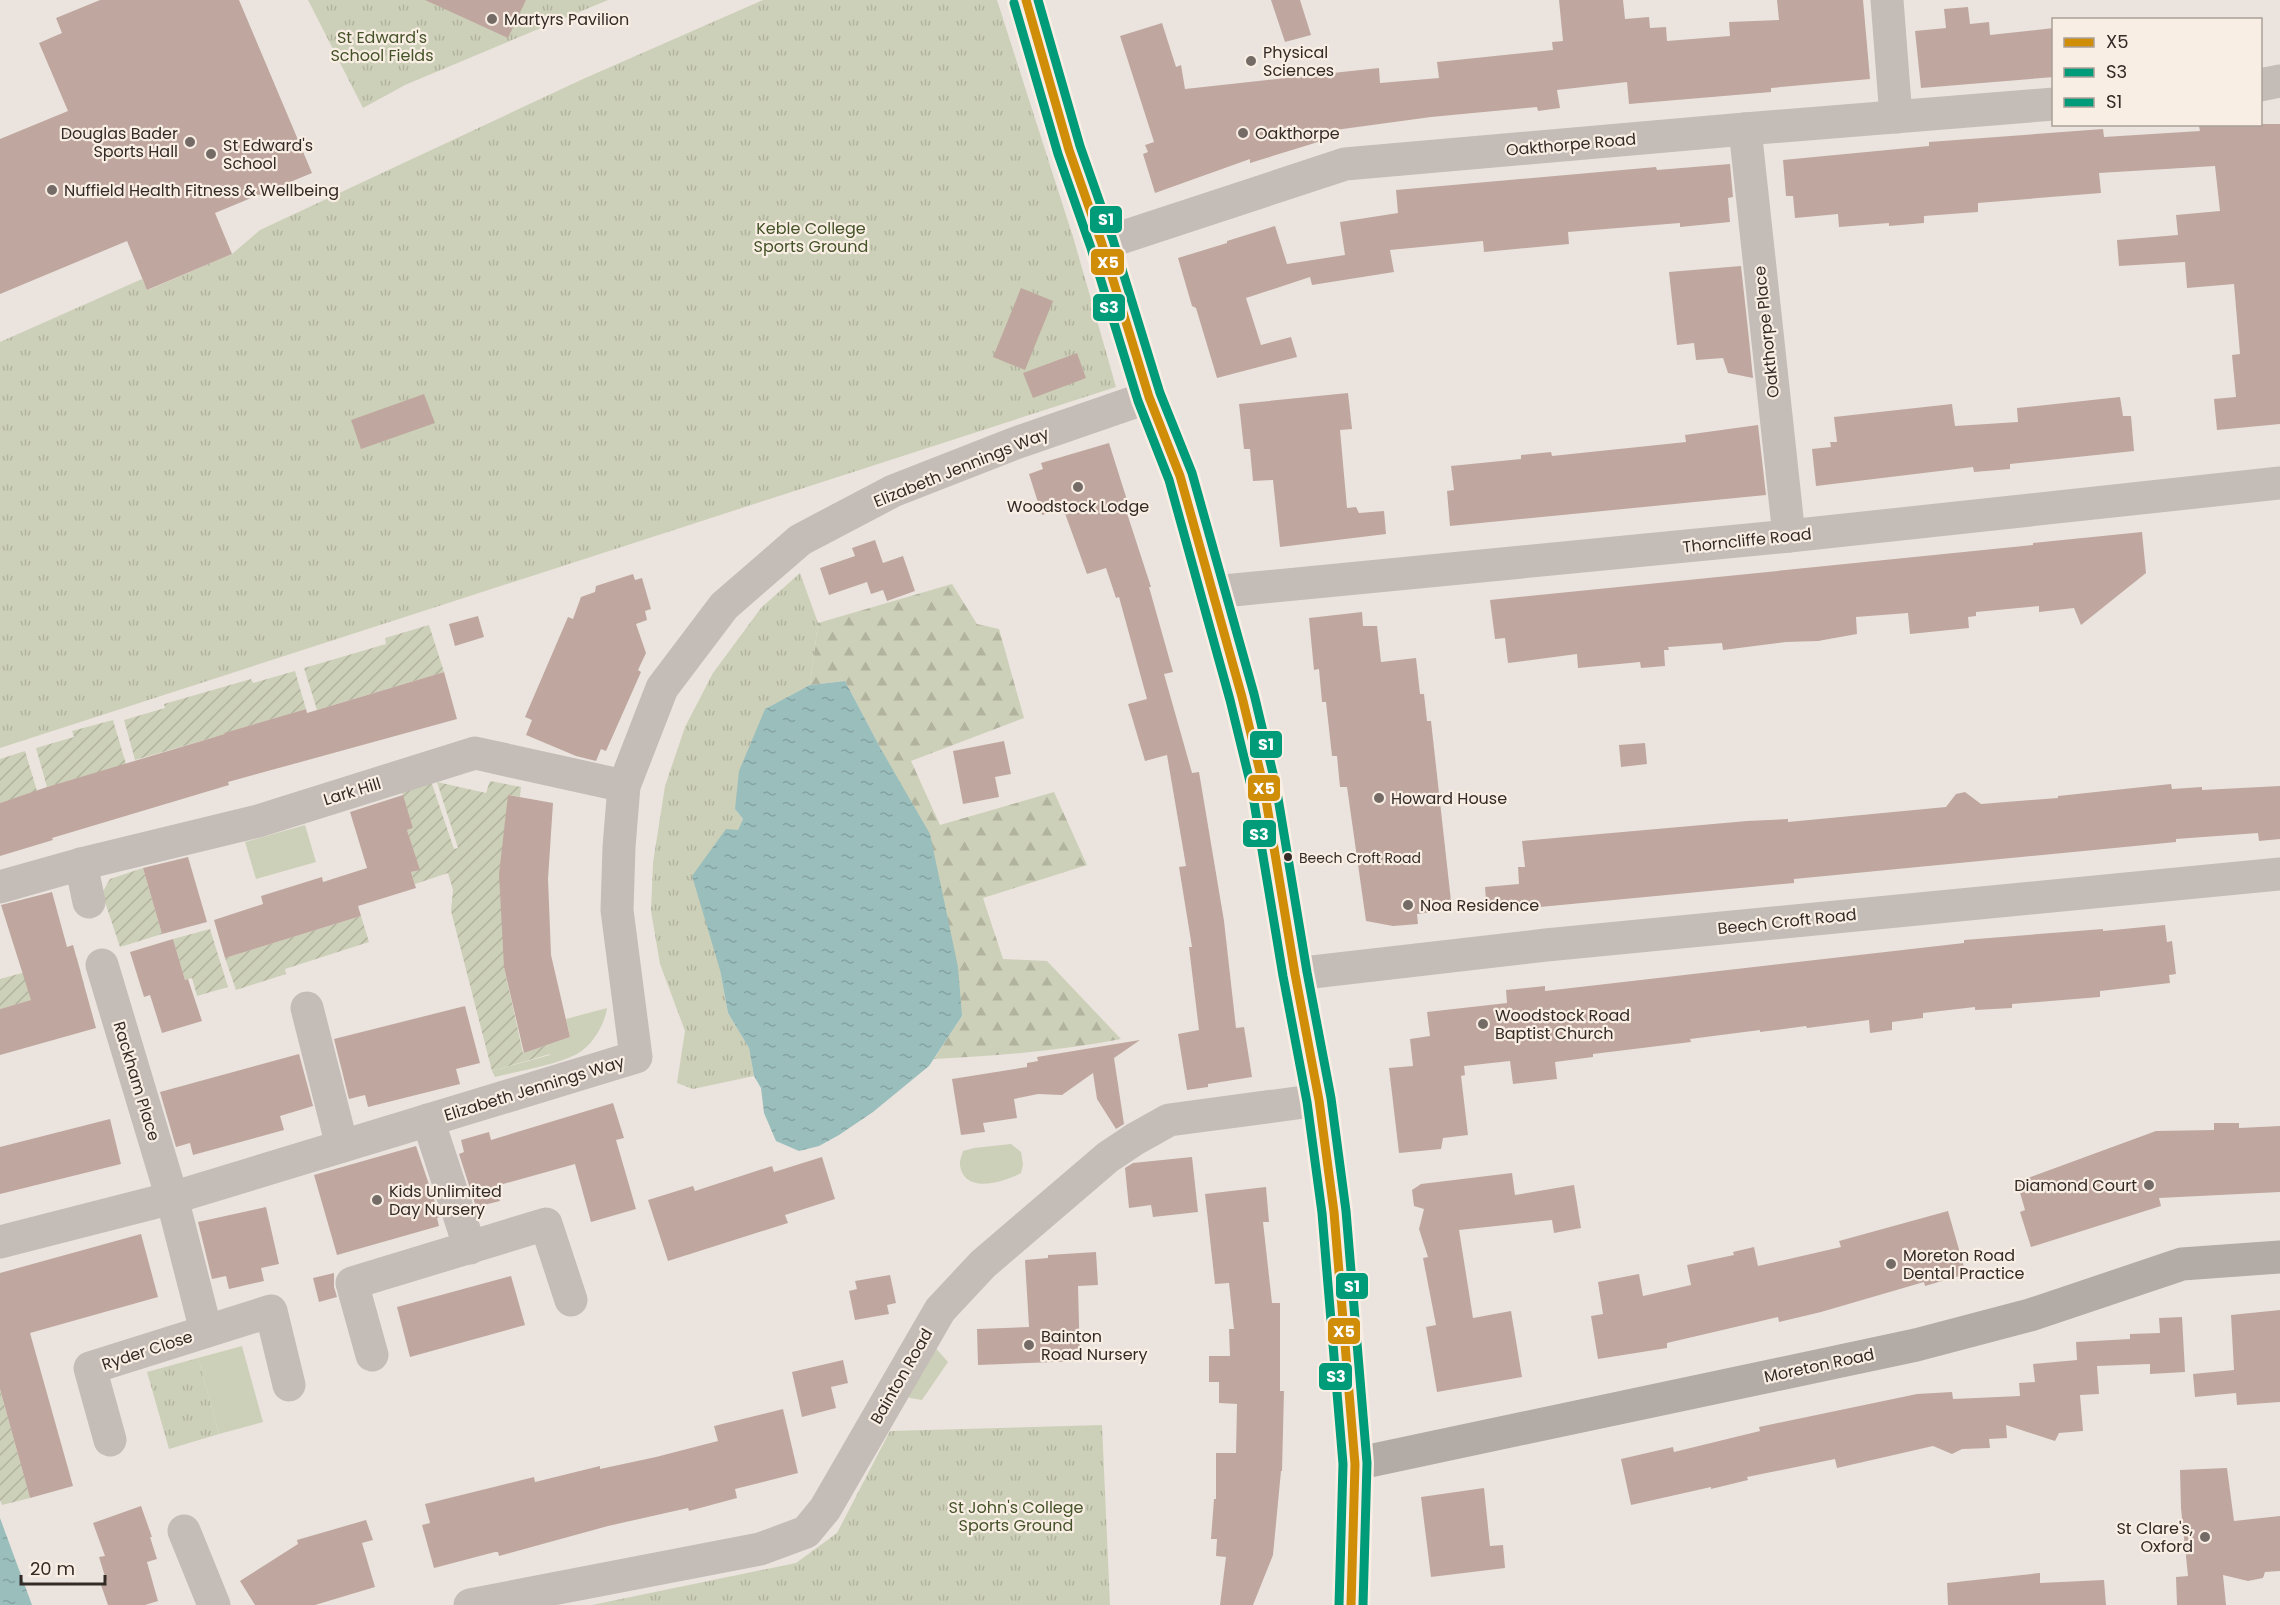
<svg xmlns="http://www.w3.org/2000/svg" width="2280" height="1605" font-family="Poppins,sans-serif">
  <defs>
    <pattern id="forest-firs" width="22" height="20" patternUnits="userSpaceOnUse" patternTransform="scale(1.5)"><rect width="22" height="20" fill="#cdd0b8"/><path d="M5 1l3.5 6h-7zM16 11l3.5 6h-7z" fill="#b1b39e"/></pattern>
    <pattern id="park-tufts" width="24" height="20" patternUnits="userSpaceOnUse" patternTransform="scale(1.5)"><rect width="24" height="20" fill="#cdd0b8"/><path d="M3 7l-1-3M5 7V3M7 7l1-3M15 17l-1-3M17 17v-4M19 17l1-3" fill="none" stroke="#b1b39e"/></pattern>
    <pattern id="garden-furrows" width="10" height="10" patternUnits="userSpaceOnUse" patternTransform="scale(1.5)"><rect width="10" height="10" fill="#cdd0b8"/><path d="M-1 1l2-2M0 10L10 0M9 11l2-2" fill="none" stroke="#b1b39e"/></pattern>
    <pattern id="water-ripples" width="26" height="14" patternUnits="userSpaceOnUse" patternTransform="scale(1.5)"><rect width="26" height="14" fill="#99bebc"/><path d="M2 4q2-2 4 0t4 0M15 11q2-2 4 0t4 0" fill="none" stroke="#84a3a1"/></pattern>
  </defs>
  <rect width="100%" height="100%" fill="#ebe4de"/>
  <g fill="#cdd0b8">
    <path d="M305,825l11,37 -60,17 -11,-37z"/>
    <path d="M607,1008c-2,16 -15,38 -30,46 -21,11 -59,17 -82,23l-3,-6 58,-16 -3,-10 23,-8 -4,-18z"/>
    <path d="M1011,1144l10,8 2,12 -2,9c-16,9 -57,22 -61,-8 -1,-3 2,-10 3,-14l11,-3z"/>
    <path d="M932,1344l16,18 -26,38 -12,-2 -6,-7z"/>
    <path d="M242,1346l21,76 -44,12 -21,-76z"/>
  </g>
  <path fill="url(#forest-firs)" d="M952,584l25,40 22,5 25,89 -113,43 29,64 114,-33 33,73 -104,33 20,61 44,2 74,78c-62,12 -124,17 -187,20l28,-43 -80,-265 -37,-70 -35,4 8,-62z"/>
  <g fill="url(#park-tufts)">
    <path d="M308,0h300l-203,85 -42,23z"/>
    <path d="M763,0h234l77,240 42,147 -1116,361v-406l142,-63 6,11 84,-36 28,-24 323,-151z"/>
    <path d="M800,573l18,50 -8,62 -45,24 -30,100 8,10 -5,11 -18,140 8,43 21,35 5,28 -61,13 -16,-6 8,-52 -25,-67 -9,-53 2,-48 12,-77 20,-59 28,-54 48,-65z"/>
    <path d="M198,1358l21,76 -50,15 -22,-77z"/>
    <path d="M1102,1425l8,180h-518l204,-42 41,-30 53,-102z"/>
  </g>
  <g fill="url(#garden-furrows)">
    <path d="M429,625l15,47 -127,38 -13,-42 82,-24 -1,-6z"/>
    <path d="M295,671l11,38 -81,24 2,10 -12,-6 -80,23 -11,-40 41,-12 -1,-4 87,-25 2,4z"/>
    <path d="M113,720l13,44 -79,23 -11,-39 38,-11 -2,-6z"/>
    <path d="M25,751l12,40 -37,12v-44z"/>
    <path d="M431,781l23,68 4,-1 -21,-66 49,11 4,-12 31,6 -1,10 -12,-2 -4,172 19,86 24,-8 3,9 -58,17 -41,-160 2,-21 -5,-17 -33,11 -4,-12 8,-2 -12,-40 6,-2 -11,-35z"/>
    <path d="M143,868l19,66 -42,13 -18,-54 8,-14z"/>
    <path d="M361,916l8,26 -84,27 1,5 -50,16 -11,-32z"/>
    <path d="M210,929l18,58 -31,9 -5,-18 -7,2 -12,-41z"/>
    <path d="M77,958l7,27 -84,24v-30z"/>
    <path d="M0,1389l30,109 -28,7 -2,-5z"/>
  </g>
  <g fill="url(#water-ripples)">
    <path d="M845,681l37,70 48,83 28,133 4,49 -33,50 -56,46 -34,23 -20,11 -20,5 -23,-10 -12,-28 -3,-25 -7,-12 -5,-28 -21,-35 -8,-43 -28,-94 34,-47 12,1 5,-11 -8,-10 4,-38 26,-62 45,-24z"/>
    <path d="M0,1518l32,87h-32z"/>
  </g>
  <g fill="#bfa79f">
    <path d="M100,0h139l73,173 -97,40 17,41 -85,36 -20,-49 -127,53v-155l68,-28 -29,-68 23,-10 -6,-15z"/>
    <path d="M425,0h101l-18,38z"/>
    <path d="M1271,0h29l11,35 -26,7z"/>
    <path d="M1559,0h64l2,19 24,-2 1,11 16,-1 1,14 63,-5 -1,-14 50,-2 -2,-20h86l7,79 -99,9v4l-142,12 -2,-22 -70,8 3,18 -22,3 -1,-4 -106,10 -103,14 -10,11 -68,21v-4l-95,34 -12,-39 5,-2 -3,-7 9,-3 -34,-106 42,-13 14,44 5,-2 4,24 194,-21 1,15 59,-5 -2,-16 116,-12 -1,-8 11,-1z"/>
    <path d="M1968,7l2,17 19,-2 1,13 64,-7v49l-133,11 -6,-57 31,-3 -2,-19z"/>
    <path d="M2216,124h64v300l-63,6 -3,-31 22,-2 -4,-42 8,-1 -6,-70 -47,4 -2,-26 -66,4 -2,-26 61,-5 -2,-20 44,-4 -5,-45 -116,7 2,20 -123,10v9l-54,4v7l-35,3v-3l-50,4 -1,-13 -43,4 -2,-22h-7l-3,-36 146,-14v-4l174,-13 1,8 96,-6 -1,-5z"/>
    <path d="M1730,164l3,33 -5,1 2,24 -50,5v-4l-112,9 1,12 -85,8 -1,-11 -93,9 4,22 -82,13 -2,-8 -64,21 15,47 30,-8 6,20 -80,21 -21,-70 -4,-2 -14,-48 49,-15v-2l48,-15 12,38 58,-9 -5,-33 58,-9 -2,-23 260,-23 1,3z"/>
    <path d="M1741,266l8,73 4,39 -25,-5 -5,-15 -27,2 -2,-17 -17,2 -8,-73z"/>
    <path d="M1021,288l32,13 -28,69 -32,-13z"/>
    <path d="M1077,353l9,25 -53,20 -10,-25z"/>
    <path d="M1348,393l4,36 -12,1 7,78 9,-1 3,6 25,-2 2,23 -106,13 -7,-67 -20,1 -3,-32h-6l-5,-45z"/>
    <path d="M424,394l11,29 -74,26 -10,-29z"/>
    <path d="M2120,397l3,19h8l3,35 -124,13v5l-36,3 -1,-5 -157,19 -4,-37 19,-2 -1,-5h7l-3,-25 118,-13 3,22 63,-4 -1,-14z"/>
    <path d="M1758,425l8,70 -316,31 -3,-35 7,-1 -3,-24 70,-7v-4l30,-3 1,4 134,-14 -1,-7z"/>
    <path d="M1109,443l18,57 -4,1 28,86h-2l24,85 -9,2 28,99 7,-1 25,149 12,107 8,-1 8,50 -44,7v3l-21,3 -9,-56 21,-4 -10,-83h3l-13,-80 7,-1 -19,-111 -22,6 -17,-57 19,-5 -28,-102 -3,1 -10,-30 -19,6 -24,-66 -21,7 -13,-41 14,-5 -2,-6z"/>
    <path d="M2142,532l4,41 -65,52 -7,-17 -35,4v-6l-63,6v4l-8,1 1,11 -59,6 -2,-21 -52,4 1,17 -39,7 -32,1 -63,8 -1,-7 -54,4 1,3h-5l1,16 -24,2 -1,-6 -62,6 -1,-14 -69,9 -3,-25 -10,1 -5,-39 543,-55v-2z"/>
    <path d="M875,540l8,23 20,-7 12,35 -28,10 -4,-11 -12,4 -4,-12 -38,13 -9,-27 35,-12 -3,-8z"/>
    <path d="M633,574l2,6 7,-2 9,31 -6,2 2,9 -11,4 10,29 -8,17 3,2 -35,79 -5,-2 -5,12 -20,-5 -50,-21 6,-15 -7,-3 43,-100 5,2 8,-22 14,-5 1,-6z"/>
    <path d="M1362,612l1,14h14l4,36 35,-4 4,36h4l3,27h4l21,189 -35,4 1,10 -25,2 -27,-5 -19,-134h-7l-3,-31h-5l-6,-54h-4l-3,-33 -5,1 -5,-52z"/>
    <path d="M478,616l6,21 -29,9 -6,-22z"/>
    <path d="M444,672l13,47 -229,63 1,3 -177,53 1,2 -53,16v-53l47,-16 178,-53 -1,-1 82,-24 1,4z"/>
    <path d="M1004,741l7,33 -16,3 4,20 -36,7 -10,-53z"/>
    <path d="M1645,743l2,21 -26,3 -2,-22z"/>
    <path d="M2171,784l1,5 30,-2v3l78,-4v53l-21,2 -1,-8 -82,6v3l-382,37v4l-307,29 -2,-25 34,-3 -1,-17h7l-3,-26 225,-20 41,-2v3l158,-15 10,-13 9,-2 16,12 77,-6v-2z"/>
    <path d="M403,795l10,33 -6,2 13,40 -9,2 5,16 -58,18 3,10 -136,42 -11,-38 49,-16 -2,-8 61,-19 1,5 44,-14 -17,-56z"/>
    <path d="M508,795l45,8 -5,76 3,76 19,82 -46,16 -20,-86 -5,-93z"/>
    <path d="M188,857l19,65 -45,12 -19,-66z"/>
    <path d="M52,892l15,55 6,-2 23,83 -96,27v-46l31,-9 -30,-95z"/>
    <path d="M2165,925l2,17 5,-1 4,33 -7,1 1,8 -70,8v6l-88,7v4l-37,2v-3l-52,6v5l-31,4v8l-22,3 -1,-13 -62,8 -1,-2 -46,6v-2l-70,9 1,3 -98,12v3l-38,5 2,17 -44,5 -3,-23 -46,5 1,9 -4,1 7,59 -25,3 -2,11 -42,4 -10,-85 24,-2 -3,-27 20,-3 -3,-24 80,-9 -1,-13 39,-4v5l419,-48v-3l139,-11v2z"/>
    <path d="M173,939l12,41 3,-1 14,42 -40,12 -12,-38 -6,2 -14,-45z"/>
    <path d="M465,1006l15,57 -24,6 4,15 -92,23 -3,-12 -16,4 -15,-60z"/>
    <path d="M1140,1040l-26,18 10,66 -8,5 -19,-30 -4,-26 -31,22 -24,-1 -24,5 3,19 -34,5 2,9 -24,3 -9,-56 75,-12v-4l11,-2 -1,-4z"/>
    <path d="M299,1054l14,52 -33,10 4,14 -91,25 -3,-12 -14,4 -16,-55z"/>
    <path d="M613,1103l11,35 -8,2 20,69 -45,13 -16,-58 -79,22 4,15 -24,6 -17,-53 5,-2 -3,-12 28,-8 2,8z"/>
    <path d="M110,1119l11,45 -121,30v-47z"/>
    <path d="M2214,1123h25v5l41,-2v66l-121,6 2,8 -130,41 -11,-35 5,-2 -8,-28 139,-51 58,-1z"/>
    <path d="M416,1146l24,71 -3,1 2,8 -102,29 -23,-80z"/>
    <path d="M822,1157l13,42 -50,16 3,8 -120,38 -20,-61 45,-14 2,5 77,-25 2,6z"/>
    <path d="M1192,1157l6,55 -45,5 -2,-12 -22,3 -4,-40 8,-5z"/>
    <path d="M1512,1173l3,22 59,-10 7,43 -27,5 -2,-13 -93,10 14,88 38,-7 11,66 -85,15 -11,-65 10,-2 -13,-67 5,-1 -9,-28 5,-20 -10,-3 -2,-16 9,-6z"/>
    <path d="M1266,1187l3,35h-6l9,81h8v88h4l-2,80h-1l-8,84 -20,50h-33l6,-48 -10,-1 1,-17h-6l3,-40h2v-46h20l1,-49 -18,-1v-21h-10v-26h21l-1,-27h5l-5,-46 -14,1 -10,-90z"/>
    <path d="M266,1207l13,57 -18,4 3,13 -35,8 -3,-13 -14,3 -14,-57z"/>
    <path d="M1948,1211l18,63 -41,12 -1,-4 -103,30 -42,10 -1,-5 -111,26v5l-69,11 -7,-43 12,-2 -5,-32 41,-8 4,22 48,-11 -4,-20 47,-10 -1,-3 21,-5 4,19 83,-19 -2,-6z"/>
    <path d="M141,1234l17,63 -128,36 43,153 -43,12 -30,-109v-116z"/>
    <path d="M1096,1252l2,33 -20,1 2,75 -102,4 -1,-36 52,-2 -4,-67 23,-2v-3z"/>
    <path d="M334,1273v14l3,10 -18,5 -6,-24z"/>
    <path d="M890,1275l6,28 -9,2 2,9 -34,6 -6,-29 8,-2 -2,-8z"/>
    <path d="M511,1276l14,49 -115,32 -13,-50z"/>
    <path d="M2280,1310v92l-43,3 -1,-12 -41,4 -2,-23 41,-4 -3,-55z"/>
    <path d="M2182,1317l3,55 -35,2v-10l-53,2 2,28 -19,1 3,36 -24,2 -4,8 -49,-16 1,13 -18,1 1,9 -28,1 -10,5 -19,-8 -96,22 -2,-9 -88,18 1,3 -37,9v-2l-80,18 -10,-46 52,-12 1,5 86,-21 -1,-4 158,-33 35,-2 1,7 67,-3 -1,-13 16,-1 -2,-18 44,-4 -1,-18 54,-3v-5l30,-1 -1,-15z"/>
    <path d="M843,1360l5,23 -17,4 5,21 -34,9 -10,-45z"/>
    <path d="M783,1409l15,64 -63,16 2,9 -48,13 -1,-3 -80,18 -109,30 -1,-4h-3l-61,16 -12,-43 8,-2 -5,-19 109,-27 1,5 65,-16v3l56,-12 62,-16 -4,-15z"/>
    <path d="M2227,1468l7,53 46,-5v55l-15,1 -2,6 -15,3 -25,-6 3,30h-49l-1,-28 12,-1 -7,-68 -1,-38z"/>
    <path d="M1484,1488l6,58 13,-1 2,23 -74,9 -10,-80z"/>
    <path d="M141,1506l11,31h-2l7,22 -10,3 11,39 -13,4h-37l-7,-20 6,-2 -8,-26 6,-1 -12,-33z"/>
    <path d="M366,1520l7,20 -11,3 13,44 -60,18h-60l-15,-24 58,-37 -1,-4z"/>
    <path d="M2040,1573v10l64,-3 2,25h-158l-1,-22z"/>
  </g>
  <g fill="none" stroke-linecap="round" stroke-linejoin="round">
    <g stroke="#c4bcb7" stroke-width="33">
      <path d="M1887,0l9,117"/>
      <path d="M2260,85l20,-4"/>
      <path d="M1745,129l44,407"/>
      <path d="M1102,244l243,-80 400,-35 309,-25"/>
      <path d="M1213,592l576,-56 491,-53"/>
      <path d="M81,864l8,38"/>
      <path d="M0,887l81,-23 177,-43 217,-68 149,33"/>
      <path d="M102,965l70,233 34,133"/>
      <path d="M1295,974l251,-29 734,-71"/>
      <path d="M307,1008l35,138"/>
      <path d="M428,1120l42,128"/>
      <path d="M0,1242l172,-44 464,-141 -19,-147 2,-63 5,-61 38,-98 62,-82 76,-66 93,-49 120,-47 136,-47"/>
      <path d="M372,1355l-20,-72 194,-59 25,76"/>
      <path d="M110,1440l-20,-72 181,-57 18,74"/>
      <path d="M184,1531l30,74"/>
      <path d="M470,1605l290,-56 46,-17 19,-23 115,-199 43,-46 125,-107 27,-18 34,-19 150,-20"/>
    </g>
    <g stroke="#b3aba6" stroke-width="33">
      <path d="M1026,0l43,150 33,94 47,153 31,79 62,221 22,91 31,186 24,126 15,112 21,252 -4,141"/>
      <path d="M1355,1464l561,-119 114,-30 152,-51 98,-7"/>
    </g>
    <g stroke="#f9eee4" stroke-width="14">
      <path id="bus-1" d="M1026,0l43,150 33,94 47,153 31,79 62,221 22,91 31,186 24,126 15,112 21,252 -4,141"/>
    </g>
    <g stroke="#f9eee4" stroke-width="14">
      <path id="bus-2" d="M1014,3l44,151 33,94 47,153 31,79 61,220 22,90 31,186 24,126 15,111 21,251 -4,141"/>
    </g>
    <g stroke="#f9eee4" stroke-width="14">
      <path id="bus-3" d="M1038,0l42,146 33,94 47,153 32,80 62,221 22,92 31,186 24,126 15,113 21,252 -4,142"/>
    </g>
    <use href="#bus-1" stroke="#d08d08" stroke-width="9"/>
    <use href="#bus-2" stroke="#009b79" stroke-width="9"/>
    <use href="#bus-3" stroke="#009b79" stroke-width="9"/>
  </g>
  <g fill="#746b66" stroke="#f9eee4" stroke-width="2">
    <circle cx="492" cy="19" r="6"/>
    <circle cx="1251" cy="61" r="6"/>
    <circle cx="1243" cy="133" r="6"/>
    <circle cx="190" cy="142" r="6"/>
    <circle cx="211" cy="154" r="6"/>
    <circle cx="52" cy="190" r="6"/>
    <circle cx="1078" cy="487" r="6"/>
    <circle cx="1379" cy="798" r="6"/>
    <circle cx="1408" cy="905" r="6"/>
    <circle cx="1483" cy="1024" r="6"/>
    <circle cx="2149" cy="1185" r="6"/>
    <circle cx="377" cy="1200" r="6"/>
    <circle cx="1891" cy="1264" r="6"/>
    <circle cx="1029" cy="1345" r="6"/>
    <circle cx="2205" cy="1537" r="6"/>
  </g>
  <circle fill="#342a26" stroke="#f9eee4" stroke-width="2" cx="1288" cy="857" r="5"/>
  <g text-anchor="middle" stroke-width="4.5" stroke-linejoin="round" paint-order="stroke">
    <g font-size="14" fill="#342a26" stroke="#f9eee4" text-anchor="start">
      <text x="1299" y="863">Beech Croft Road</text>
    </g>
    <g font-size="16" fill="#342a26" stroke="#f9eee4" text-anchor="start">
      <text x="504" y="25">Martyrs Pavilion</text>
      <text x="1263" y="58">Physical<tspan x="1263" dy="18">Sciences</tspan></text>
      <text x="178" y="139" text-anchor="end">Douglas Bader<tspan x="178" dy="18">Sports Hall</tspan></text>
      <text x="1255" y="139">Oakthorpe</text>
      <text x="223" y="151">St Edward's<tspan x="223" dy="18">School</tspan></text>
      <text x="64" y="196">Nuffield Health Fitness &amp; Wellbeing</text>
      <text x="1078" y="512" text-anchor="middle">Woodstock Lodge</text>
      <text x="1391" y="804">Howard House</text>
      <text x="1420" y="911">Noa Residence</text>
      <text x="1495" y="1021">Woodstock Road<tspan x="1495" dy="18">Baptist Church</tspan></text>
      <text x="2137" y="1191" text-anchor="end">Diamond Court</text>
      <text x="389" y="1197">Kids Unlimited<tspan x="389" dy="18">Day Nursery</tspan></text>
      <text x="1903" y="1261">Moreton Road<tspan x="1903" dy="18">Dental Practice</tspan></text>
      <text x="1041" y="1342">Bainton<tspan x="1041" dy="18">Road Nursery</tspan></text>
      <text x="2193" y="1534" text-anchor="end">St Clare's,<tspan x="2193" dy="18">Oxford</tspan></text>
    </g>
    <g font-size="16" fill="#455329" stroke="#f9eee4">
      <text x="382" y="43">St Edward's<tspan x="382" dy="18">School Fields</tspan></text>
      <text x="811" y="234">Keble College<tspan x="811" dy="18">Sports Ground</tspan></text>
      <text x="1016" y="1513">St John's College<tspan x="1016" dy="18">Sports Ground</tspan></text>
    </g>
    <g font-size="16" fill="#342a26" stroke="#f9eee4">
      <text transform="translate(1571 144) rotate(-5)" y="6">Oakthorpe Road</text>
      <text transform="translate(1766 332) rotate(-96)" y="6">Oakthorpe Place</text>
      <text transform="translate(961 467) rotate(-22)" y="6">Elizabeth Jennings Way</text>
      <text transform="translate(1747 540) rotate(-6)" y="6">Thorncliffe Road</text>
      <text transform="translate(352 791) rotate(-17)" y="6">Lark Hill</text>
      <text transform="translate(1787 921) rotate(-6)" y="6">Beech Croft Road</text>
      <text transform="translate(137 1081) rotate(73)" y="6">Rackham Place</text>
      <text transform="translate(534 1088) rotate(-17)" y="6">Elizabeth Jennings Way</text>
      <text transform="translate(147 1350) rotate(-18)" y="6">Ryder Close</text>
      <text transform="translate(1819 1365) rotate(-12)" y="6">Moreton Road</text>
      <text transform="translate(901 1376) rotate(-60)" y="6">Bainton Road</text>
    </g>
  </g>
  <g stroke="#f9eee4" stroke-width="2">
    <rect x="1089" y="205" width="34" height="29" rx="6" fill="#009b79"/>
    <rect x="1090" y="248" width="35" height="28" rx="6" fill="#d08d08"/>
    <rect x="1092" y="293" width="34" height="29" rx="6" fill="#009b79"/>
    <rect x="1249" y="730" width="34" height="29" rx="6" fill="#009b79"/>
    <rect x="1247" y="774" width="34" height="28" rx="6" fill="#d08d08"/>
    <rect x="1242" y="819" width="35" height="29" rx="6" fill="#009b79"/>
    <rect x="1335" y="1272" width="34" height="28" rx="6" fill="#009b79"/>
    <rect x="1327" y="1317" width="34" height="28" rx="6" fill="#d08d08"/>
    <rect x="1318" y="1362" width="35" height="29" rx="6" fill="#009b79"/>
  </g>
  <g font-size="16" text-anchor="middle" font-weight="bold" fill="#fff">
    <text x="1106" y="225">S1</text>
    <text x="1108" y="268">X5</text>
    <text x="1109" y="313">S3</text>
    <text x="1266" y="750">S1</text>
    <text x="1264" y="794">X5</text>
    <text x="1259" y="840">S3</text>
    <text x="1352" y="1292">S1</text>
    <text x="1344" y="1337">X5</text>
    <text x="1336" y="1382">S3</text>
  </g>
  <rect x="2052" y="18" width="210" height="108" fill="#f9eee4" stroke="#aaa098" stroke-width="1.5"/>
  <rect x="2064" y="38" width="30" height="9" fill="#d08d08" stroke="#aaa098" stroke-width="1.5"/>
  <text x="2106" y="48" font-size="18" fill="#342a26">X5</text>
  <rect x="2064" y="68" width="30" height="9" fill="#009b79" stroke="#aaa098" stroke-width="1.5"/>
  <text x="2106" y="78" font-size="18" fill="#342a26">S3</text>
  <rect x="2064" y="98" width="30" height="9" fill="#009b79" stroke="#aaa098" stroke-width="1.5"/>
  <text x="2106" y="108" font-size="18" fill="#342a26">S1</text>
  <path d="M21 1575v9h84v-9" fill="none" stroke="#342a26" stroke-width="3"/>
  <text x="30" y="1575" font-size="18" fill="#342a26" stroke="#f9eee4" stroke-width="4.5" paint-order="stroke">20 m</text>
</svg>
